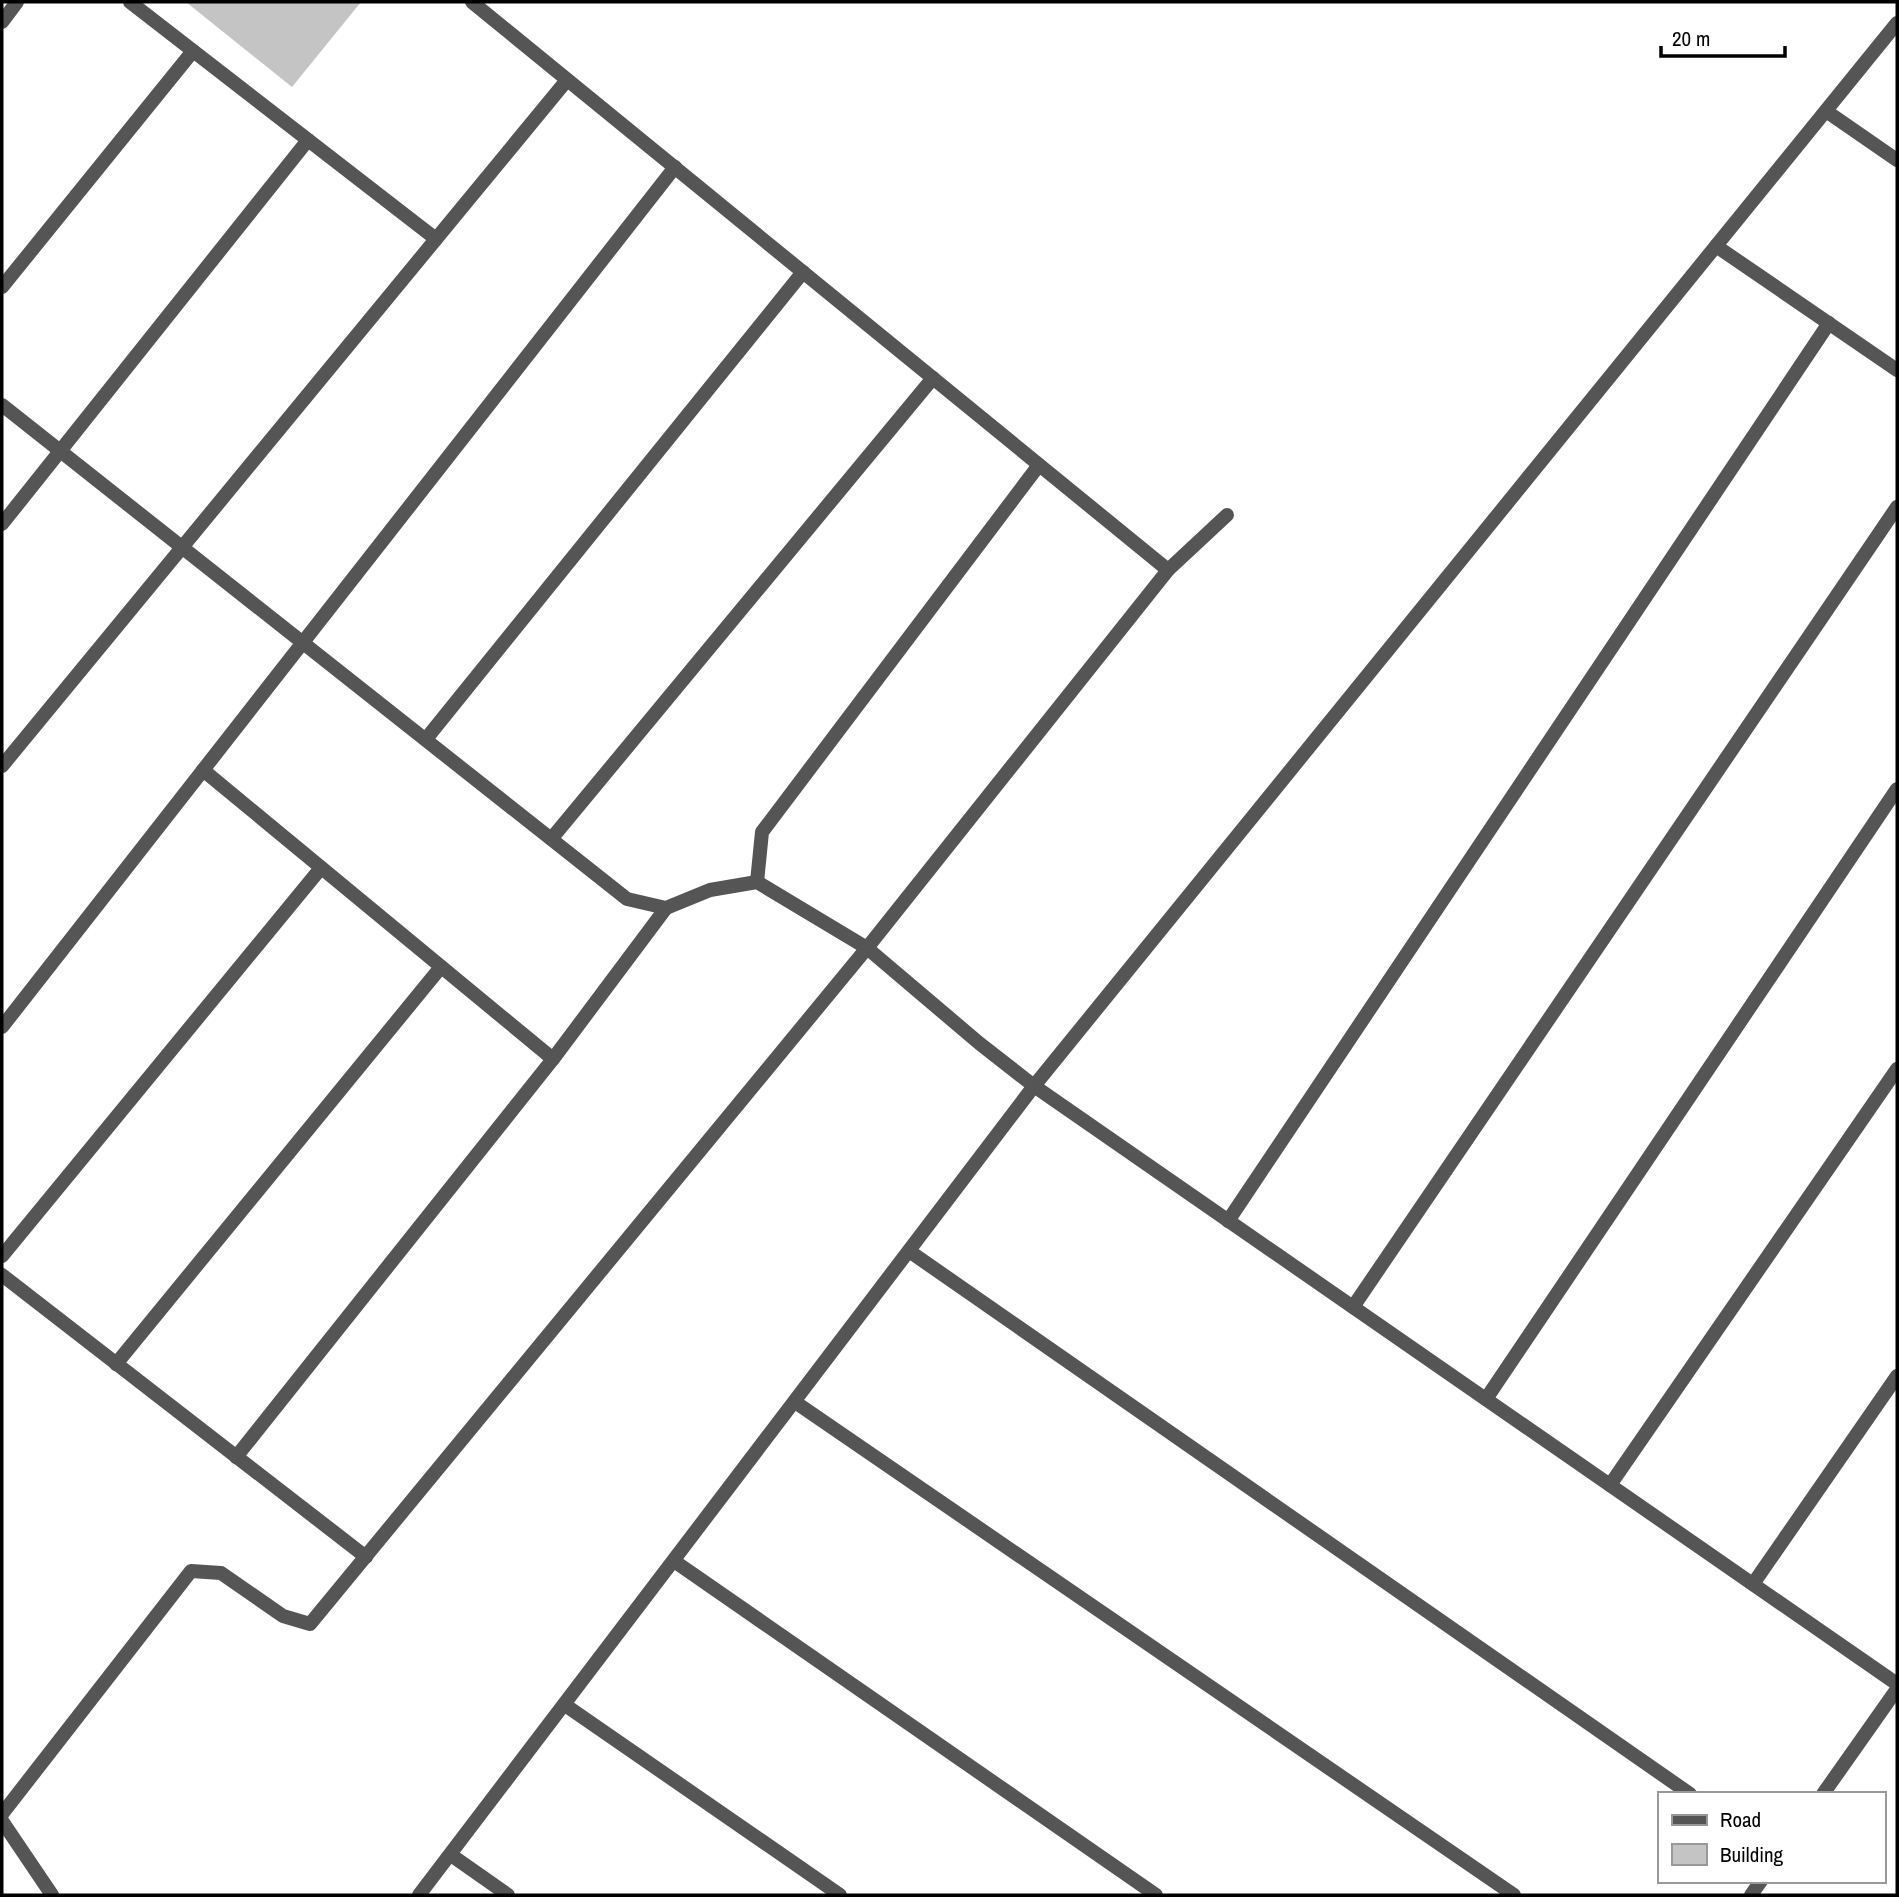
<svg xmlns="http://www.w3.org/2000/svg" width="1899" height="1897" font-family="'Archivo Narrow',sans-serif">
  <rect width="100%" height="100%" fill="#fff"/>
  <path fill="#c4c4c4" d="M186,2h175l-69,85z"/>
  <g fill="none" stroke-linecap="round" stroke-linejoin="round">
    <g stroke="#555" stroke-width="14">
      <path d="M130,2l306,237"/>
      <path d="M472,2l696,568 59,-55"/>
      <path d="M2,22l15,-20"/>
      <path d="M1826,111l71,49"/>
      <path d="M1716,246l181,124"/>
      <path d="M2,287l191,-236"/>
      <path d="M2,405l625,494 39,9 44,-18 47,-8 110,66 112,95 55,43 863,598"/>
      <path d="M2,524l306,-384"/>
      <path d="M426,739l377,-467"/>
      <path d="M2,766l565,-686"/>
      <path d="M203,770l350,289"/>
      <path d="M552,838l381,-460"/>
      <path d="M757,882l5,-50 277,-367"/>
      <path d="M2,1027l673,-860"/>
      <path d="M1228,1221l601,-898"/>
      <path d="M909,1251l781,543"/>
      <path d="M2,1256l319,-388"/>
      <path d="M2,1275l364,282"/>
      <path d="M1353,1307l544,-800"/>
      <path d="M116,1364l325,-397"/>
      <path d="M1486,1399l411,-610"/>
      <path d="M795,1402l719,493"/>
      <path d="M236,1457l317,-398 113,-151"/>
      <path d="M1610,1485l287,-416"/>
      <path d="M674,1561l482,334"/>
      <path d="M1753,1584l144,-208"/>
      <path d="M565,1705l275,190"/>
      <path d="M1823,1794l74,-105"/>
      <path d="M2,1814l189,-243 30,2 62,43 27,8 557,-676 301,-378"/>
      <path d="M2,1821l50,74"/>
      <path d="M451,1855l57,40"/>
      <path d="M419,1895l615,-809 863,-1063"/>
      <path d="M1751,1895l10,-14"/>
    </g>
  </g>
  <rect width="1899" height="1897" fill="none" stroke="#000000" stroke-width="7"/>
  <rect x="1658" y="1792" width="228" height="91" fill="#ffffff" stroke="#999999" stroke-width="2"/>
  <rect x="1672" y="1815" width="35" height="10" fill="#555555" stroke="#999999" stroke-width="2"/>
  <text x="1720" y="1827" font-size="21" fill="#000000">Road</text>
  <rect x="1672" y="1844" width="35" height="21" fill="#c4c4c4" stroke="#999999" stroke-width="2"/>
  <text x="1720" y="1862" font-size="21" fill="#000000">Building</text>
  <path d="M1661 46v10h124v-10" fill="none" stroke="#000000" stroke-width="3.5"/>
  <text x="1672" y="46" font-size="21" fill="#000000" stroke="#ffffff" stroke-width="5" paint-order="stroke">20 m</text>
</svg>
